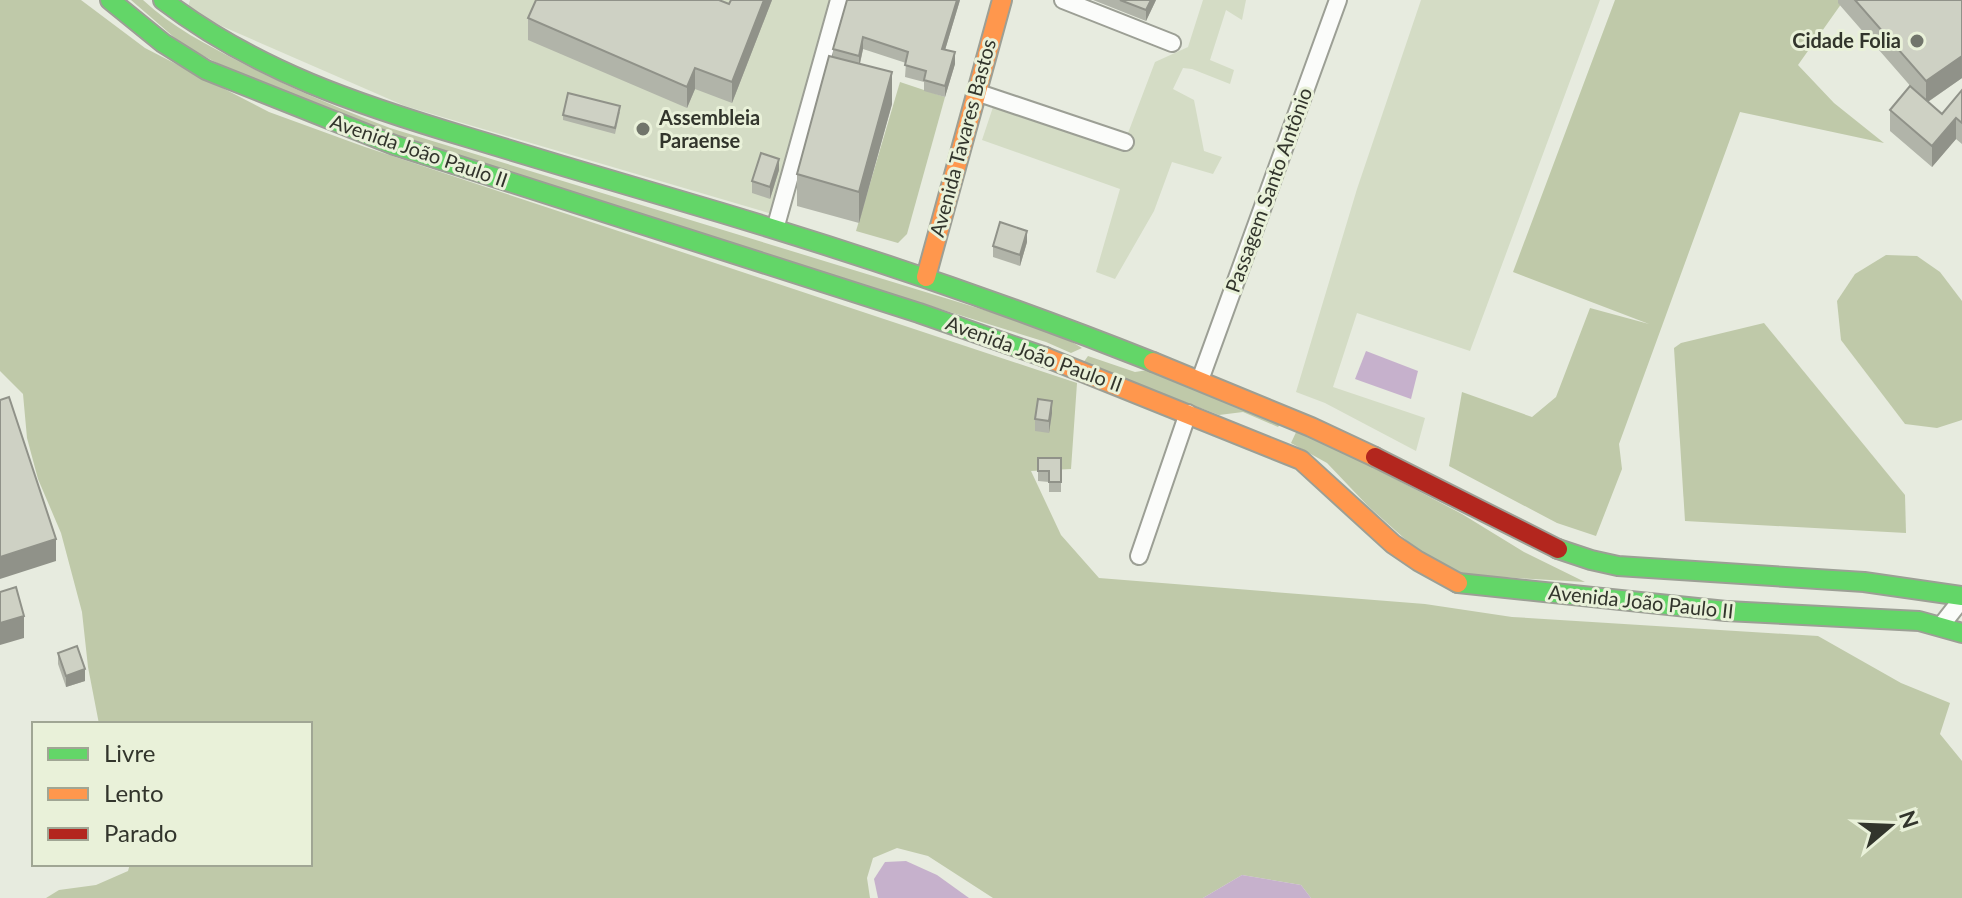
<svg xmlns="http://www.w3.org/2000/svg" width="1962" height="898" font-family="Lato,sans-serif">
  <rect width="100%" height="100%" fill="#e7ebdf"/>
  <g fill="#d4dcc5">
    <path d="M190,0h649l-60,216 -374,-110 -218,-95z"/>
    <path d="M1203,0h43l-4,20 -16,-10 -16,50 24,10 -4,14 -38,-15 -9,-1 -10,21 21,11 10,51 18,6 -9,17 -41,-12 -18,49 -39,68 -19,-7 24,-83 -138,-49 14,-42 129,43 30,-79 33,-15z"/>
    <path d="M1421,0h179l-130,351 -113,-38 -24,74 92,31 -9,33 -91,-48 -29,-11 61,-203z"/>
  </g>
  <g fill="#bfc9a9">
    <path d="M0,0h81l64,48 124,64 96,35 712,236 -6,86 -40,2 30,64 38,43 326,26 87,13 306,19 83,47 49,20 -10,31 22,27v137h-651l-10,-13 -59,-10 -39,23h-210l-65,-42 -31,-8 -24,10 -6,20 3,20h-824l13,-8 37,-5 32,-14 2,-7h180v-140h-211l-11,-57 -6,-55 -21,-79 -23,-54 -11,-41 -4,-44 -23,-23z"/>
    <path d="M131,0h12c29,27 64,45 99,63 49,25 97,46 148,65l604,185 68,23 20,12 -11,5 -25,-11 -680,-212 -149,-67 -34,-18z"/>
    <path d="M1615,0h229l-46,65 36,38 50,40 -144,-31 -121,332 3,25 -26,67 -39,-13 -108,-57 13,-74 70,25 24,-20 34,-89 59,16 -136,-52z"/>
    <path d="M900,82l45,15 -38,137 -9,9 -42,-12z"/>
    <path d="M1886,255l31,1 23,16 22,29v119l-25,8 -32,-4 -64,-84 -4,-39 18,-27z"/>
    <path d="M1764,323l141,172 1,38 -221,-12 -11,-173 7,-5z"/>
    <path d="M1088,356l47,16 19,-3 130,51 -6,7 -35,-15 -24,3 -136,-52z"/>
    <path d="M1298,428l164,86 62,38 61,30 -120,-7 -41,-19 -56,-50 -41,-43 -36,-20z"/>
  </g>
  <g fill="#c6b1cc">
    <path d="M1366,351l52,20 -7,28 -56,-20z"/>
    <path d="M906,861l31,14 32,23h-91l-4,-19 11,-17z"/>
    <path d="M1242,875l59,10 10,13h-108z"/>
  </g>
  <g fill="none" stroke-linecap="round" stroke-linejoin="round">
    <g stroke="#9c9f95" stroke-width="20">
      <g id="street">
        <path d="M1063,0l109,43"/>
        <path d="M976,92l149,50"/>
        <path d="M775,229l64,-229"/>
        <path d="M1200,380l138,-380"/>
        <path d="M1139,556l49,-143"/>
        <path d="M1940,627l22,-28"/>
      </g>
    </g>
    <g stroke="#9c9f95" stroke-width="22">
      <g id="fast">
        <path d="M110,0l53,43 43,27 188,75 525,168 126,44"/>
        <path d="M163,0c93,71 196,105 307,138 69,21 139,42 208,62 161,47 319,100 475,162"/>
        <path d="M1558,549l33,11 27,6 246,16 98,14"/>
        <path d="M1458,583l268,28 193,10 43,12"/>
      </g>
    </g>
    <g stroke="#9c9f95" stroke-width="22">
      <g id="slow">
        <path d="M926,277l76,-277"/>
        <path d="M1045,357l256,103 92,84 25,17 40,22"/>
        <path d="M1153,362l158,65 64,30"/>
      </g>
    </g>
    <g stroke="#9c9f95" stroke-width="22">
      <path id="jam" d="M1375,457l183,92"/>
    </g>
    <use href="#street" stroke="#fbfcfa" stroke-width="16"/>
    <use href="#fast" stroke="#63d668" stroke-width="18"/>
    <use href="#slow" stroke="#ff974d" stroke-width="18"/>
    <use href="#jam" stroke="#b3261e" stroke-width="18"/>
  </g>
  <g fill="#b1b4a9">
    <path d="M772,0l-40,103 -37,-14 -8,19 -159,-68v-22l201,-14z"/>
    <path d="M960,0l-15,50 10,14 -10,33 -21,-6v-9l-19,-5 1,-14 -43,-14 -3,15 32,40 -33,119 -62,-17v-32l36,-116v-9z"/>
    <path d="M1093,0h63l-10,21z"/>
    <path d="M1838,0h124v78l-34,24 14,12 20,-24v54l-6,-5 -24,28 -42,-36v-21l23,-21 -75,-86z"/>
    <path d="M620,112l-5,22 -52,-14v-5z"/>
    <path d="M779,170l-9,29 -18,-6v-12z"/>
    <path d="M1027,242l-7,24 -27,-9v-11z"/>
    <path d="M1052,413l-3,20 -14,-2v-12z"/>
    <path d="M1038,458h23v34h-12v-10l-11,-1z"/>
    <path d="M58,653l27,28 -19,6 -8,-23z"/>
  </g>
  <g fill="#909289">
    <path d="M764,0h8l-40,103v-21z"/>
    <path d="M957,0h3l-18,60v-11z"/>
    <path d="M1151,0h5l-10,21v-11z"/>
    <path d="M863,37v12l-4,18v-11z"/>
    <path d="M955,52v12l-10,33v-11z"/>
    <path d="M1962,56v22l-36,25v-22z"/>
    <path d="M695,68v21l-8,19v-21z"/>
    <path d="M892,72v32l-33,119v-31z"/>
    <path d="M1956,118v21l-24,28v-21z"/>
    <path d="M779,159v11l-9,29v-12z"/>
    <path d="M1027,231v11l-7,24v-11z"/>
    <path d="M1052,401v12l-3,20v-12z"/>
    <path d="M56,539v22l-56,18v-22z"/>
    <path d="M24,616v22l-24,7v-22z"/>
    <path d="M85,669v12l-19,6v-11z"/>
  </g>
  <g fill="#ced1c4" stroke="#909289" stroke-width="2">
    <path d="M536,0h183l10,4 2,-4h33l-32,82 -37,-14 -8,19 -159,-69z"/>
    <path d="M847,0h110l-15,49 13,3 -10,34 -21,-6 2,-9 -21,-6 3,-13 -45,-15 -4,19 -26,-7z"/>
    <path d="M1120,0h31l-5,10z"/>
    <path d="M1855,0h107v56l-36,25z"/>
    <path d="M829,56l63,16 -33,120 -62,-18z"/>
    <path d="M1910,86l32,28 20,-24v33l-6,-5 -24,28 -42,-36z"/>
    <path d="M568,93l52,13 -5,22 -52,-13z"/>
    <path d="M761,153l18,6 -9,28 -18,-6z"/>
    <path d="M1000,222l27,9 -7,24 -27,-9z"/>
    <path d="M9,397l47,142 -56,18v-157z"/>
    <path d="M1038,399l14,2 -3,20 -14,-2z"/>
    <path d="M1038,458h23v24h-12v-11h-11z"/>
    <path d="M16,587l8,29 -24,7v-31z"/>
    <path d="M77,646l8,23 -19,7 -8,-23z"/>
  </g>
  <g fill="#71756b" stroke="#e9f1d9" stroke-width="3">
    <circle cx="1917" cy="41" r="8"/>
    <circle cx="643" cy="129" r="8"/>
  </g>
  <g text-anchor="middle" stroke-width="6" stroke-linejoin="round" paint-order="stroke">
    <g font-size="20" font-weight="bold" fill="#32352c" stroke="#e9f1d9" text-anchor="end">
      <text x="1901" y="48">Cidade Folia</text>
      <text x="659" y="125" text-anchor="start">Assembleia<tspan x="659" dy="23">Paraense</tspan></text>
    </g>
    <g font-size="20" fill="#32352c" stroke="#e9f1d9">
      <text transform="translate(963 138) rotate(-75)" y="7">Avenida Tavares Bastos</text>
      <text transform="translate(419 151) rotate(19)" y="7">Avenida João Paulo II</text>
      <text transform="translate(1269 190) rotate(-70)" y="7">Passagem Santo Antônio</text>
      <text transform="translate(1034 354) rotate(20)" y="7">Avenida João Paulo II</text>
      <text transform="translate(1641 602) rotate(6)" y="7">Avenida João Paulo II</text>
    </g>
  </g>
  <rect x="32" y="722" width="280" height="144" fill="#e9f1d9" stroke="#a0a694" stroke-width="2"/>
  <rect x="48" y="748" width="40" height="12" fill="#63d668" stroke="#a0a694" stroke-width="2"/>
  <text x="104" y="762" font-size="24" fill="#32352c">Livre</text>
  <rect x="48" y="788" width="40" height="12" fill="#ff974d" stroke="#a0a694" stroke-width="2"/>
  <text x="104" y="802" font-size="24" fill="#32352c">Lento</text>
  <rect x="48" y="828" width="40" height="12" fill="#b3261e" stroke="#a0a694" stroke-width="2"/>
  <text x="104" y="842" font-size="24" fill="#32352c">Parado</text>
  <g transform="translate(1890 826) rotate(71)" stroke="#e9f1d9" stroke-width="6" paint-order="stroke">
  <path d="M0-6L14 30L0 20L-14 30Z" fill="#32352c"/>
  <text y="-12" font-size="22" font-weight="bold" text-anchor="middle" fill="#32352c">N</text>
  </g>
</svg>
